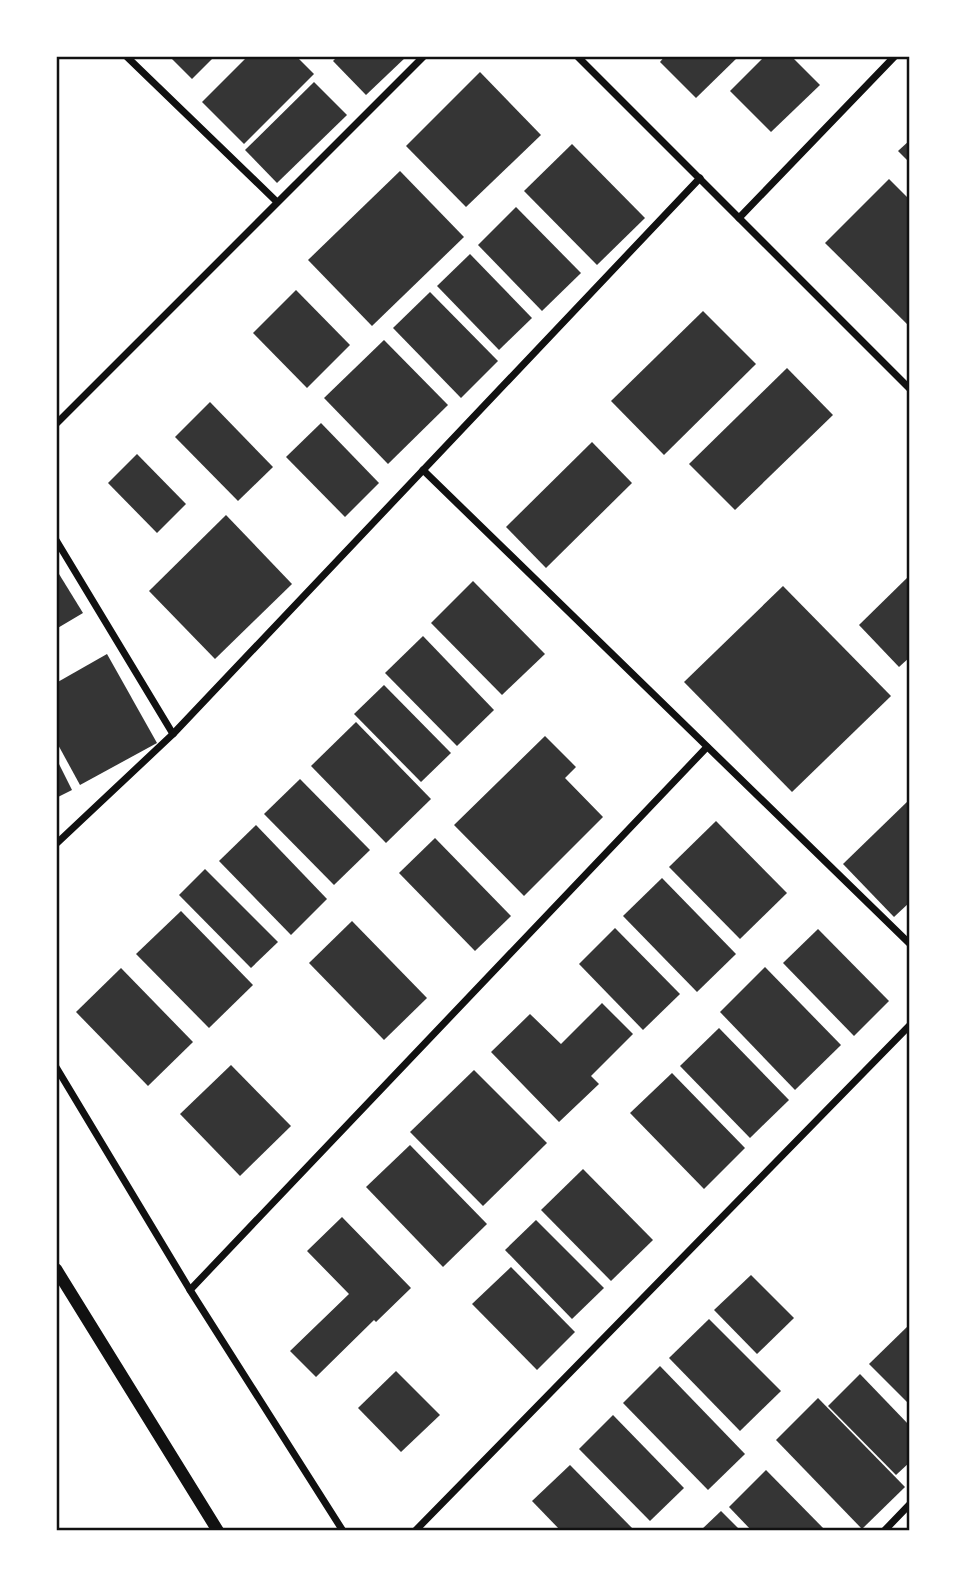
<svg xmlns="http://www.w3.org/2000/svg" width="966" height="1587" font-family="'DM Sans',sans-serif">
  <rect width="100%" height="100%" fill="#fff"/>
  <g fill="#353535">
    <path d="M169,56h46l-23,23z"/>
    <path d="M248,56h48l18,18 -70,70 -42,-42z"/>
    <path d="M338,56h69l-41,39 -33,-34z"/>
    <path d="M665,56h74l-43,42 -36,-36z"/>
    <path d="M765,56h26l29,29 -49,47 -41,-41z"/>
    <path d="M480,72l61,63 -75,72 -60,-61z"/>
    <path d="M314,82l33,33 -70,68 -32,-33z"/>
    <path d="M910,140v23l-12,-12z"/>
    <path d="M572,144l73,74 -48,47 -73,-74z"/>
    <path d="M400,171l64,66 -92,89 -64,-66z"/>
    <path d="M889,179l21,21 -1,126 -84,-83z"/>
    <path d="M516,207l65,66 -39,38 -64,-66z"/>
    <path d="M470,254l62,64 -33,32 -62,-64z"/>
    <path d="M296,290l54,55 -43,43 -54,-55z"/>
    <path d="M430,292l68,69 -37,37 -68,-70z"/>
    <path d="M703,311l53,53 -92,91 -53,-54z"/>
    <path d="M384,340l64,65 -60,59 -64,-66z"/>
    <path d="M787,368l46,47 -98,95 -46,-46z"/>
    <path d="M210,402l63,65 -35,34 -63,-64z"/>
    <path d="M321,423l58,60 -34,34 -59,-60z"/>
    <path d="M592,442l40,41 -86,85 -40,-41z"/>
    <path d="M137,454l49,50 -29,29 -49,-50z"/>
    <path d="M226,515l66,69 -77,75 -66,-68z"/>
    <path d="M59,574l24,39 -27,16v-53z"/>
    <path d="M910,575v82l-11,10 -40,-42z"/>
    <path d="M473,581l72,73 -43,41 -71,-72z"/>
    <path d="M783,586l108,110 -99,96 -108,-110z"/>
    <path d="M423,636l71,74 -37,36 -72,-73z"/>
    <path d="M107,654l50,89 -77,42 -24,-44v-58z"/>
    <path d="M384,685l67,68 -30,29 -67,-68z"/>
    <path d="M356,722l75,77 -45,44 -75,-77z"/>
    <path d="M545,736l31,31 -11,11 38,39 -79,79 -70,-71z"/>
    <path d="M56,758l16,32 -16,8z"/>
    <path d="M300,779l70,71 -36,35 -70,-71z"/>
    <path d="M910,799v103l-16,15 -51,-53z"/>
    <path d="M716,821l71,72 -47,46 -71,-72z"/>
    <path d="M256,825l71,74 -36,36 -72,-74z"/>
    <path d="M435,838l76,78 -36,35 -76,-78z"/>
    <path d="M205,869l73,73 -27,26 -72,-73z"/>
    <path d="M662,878l74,76 -39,38 -74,-76z"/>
    <path d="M181,911l72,74 -44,43 -73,-74z"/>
    <path d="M352,921l75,77 -43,42 -75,-77z"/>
    <path d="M615,928l65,66 -37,36 -64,-66z"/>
    <path d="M818,929l71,72 -35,35 -71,-73z"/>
    <path d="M765,967l76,78 -46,45 -75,-78z"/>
    <path d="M121,968l72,74 -45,44 -72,-74z"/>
    <path d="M602,1003l31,31 -42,42 8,8 -40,38 -68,-70 39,-38 31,30z"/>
    <path d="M719,1028l70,72 -39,38 -70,-72z"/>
    <path d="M231,1065l60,61 -51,50 -60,-62z"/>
    <path d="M474,1070l73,73 -64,63 -73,-74z"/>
    <path d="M672,1073l73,75 -41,41 -74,-76z"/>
    <path d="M410,1145l77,79 -44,43 -77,-80z"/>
    <path d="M583,1169l70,71 -42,41 -70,-71z"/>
    <path d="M342,1217l69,71 -35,34 -2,-2 -58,57 -26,-26 59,-57 -42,-43z"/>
    <path d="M536,1220l68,68 -32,31 -67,-69z"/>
    <path d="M511,1267l64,65 -38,38 -65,-66z"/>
    <path d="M751,1275l43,43 -37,36 -43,-44z"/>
    <path d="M709,1319l72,72 -41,40 -71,-73z"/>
    <path d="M910,1324v81l-41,-41z"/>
    <path d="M660,1366l85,88 -37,36 -85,-87z"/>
    <path d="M396,1371l44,44 -39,37 -43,-44z"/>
    <path d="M860,1374l50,52v36l-14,13 -68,-69z"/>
    <path d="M818,1398l87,89 -43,42 -86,-89z"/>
    <path d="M613,1415l71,73 -34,33 -71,-72z"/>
    <path d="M570,1465l65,66h-74l-29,-30z"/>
    <path d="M766,1470l60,61h-74l-23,-24z"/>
    <path d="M721,1511l20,20h-41z"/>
  </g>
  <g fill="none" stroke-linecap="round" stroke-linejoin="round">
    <g stroke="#111" stroke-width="7">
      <path d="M126,56l150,145"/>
      <path d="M577,56l333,333"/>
      <path d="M739,218l156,-162"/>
      <path d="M56,424l368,-368"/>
      <path d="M423,470l487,474"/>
      <path d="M56,540l117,194"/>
      <path d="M56,844l117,-110 527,-556"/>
      <path d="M56,1067l134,223 153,241"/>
      <path d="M190,1290l517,-543"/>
      <path d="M415,1531l495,-506"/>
      <path d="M884,1531l26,-27"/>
    </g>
    <path stroke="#111" stroke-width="12" d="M56,1269l162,262"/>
  </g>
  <rect width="966" height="1587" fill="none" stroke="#ffffff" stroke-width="116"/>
  <rect x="58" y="58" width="850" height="1471" fill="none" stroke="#111" stroke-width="2.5"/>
</svg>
